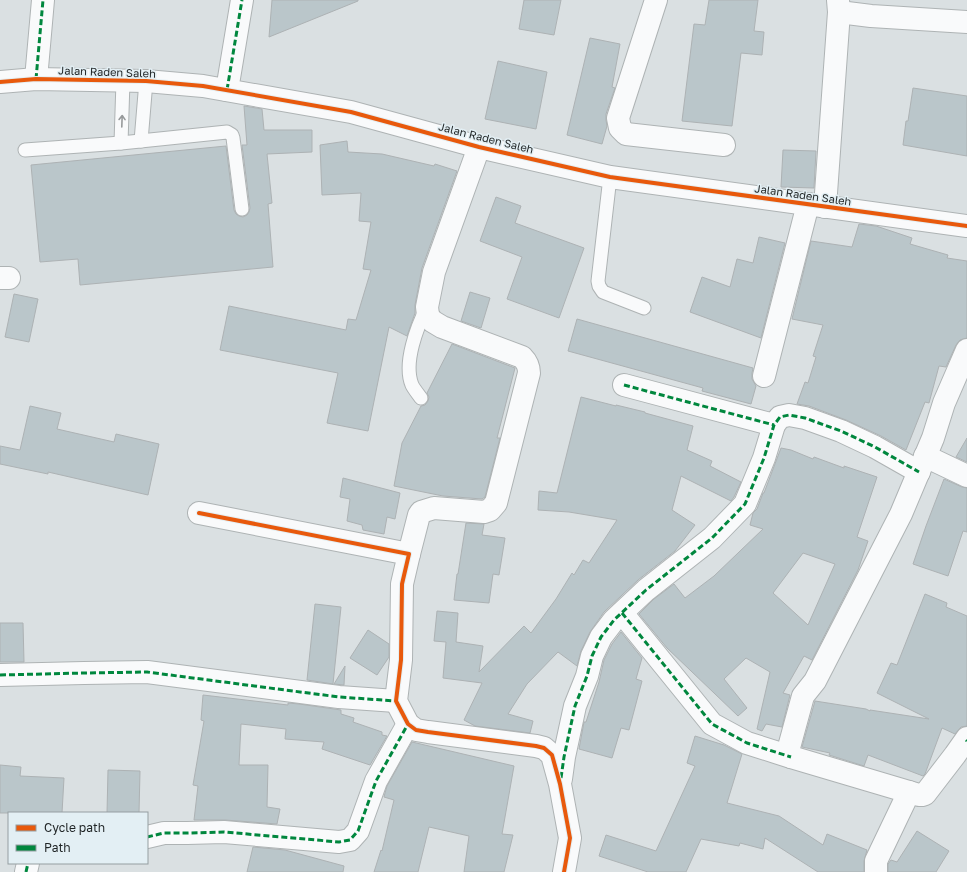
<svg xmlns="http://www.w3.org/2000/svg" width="967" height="872" font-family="'Golos Text',sans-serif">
  <rect width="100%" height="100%" fill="#dae0e2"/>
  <g fill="#bac6ca" stroke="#adb2b4" fill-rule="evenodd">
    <path d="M272,0h86v1l-89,36z"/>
    <path d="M524,0h37l-7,35 -35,-6z"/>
    <path d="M709,0h49l-4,31 10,1 -2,23 -21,-2 -9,73 -50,-5 12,-97 11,1z"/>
    <path d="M590,38l30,6 -8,43 3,1 -9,26v6l1,6 -5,18 -35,-9z"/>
    <path d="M498,61l49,11 -11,57 -51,-10z"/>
    <path d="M913,88l54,8v60l-64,-11 3,-24h2z"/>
    <path d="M244,106l18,3 2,21h48v22l-45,2 5,49 -4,1 5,63 -193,18 -2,-26 -38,3 -9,-97 195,-19 8,64 2,4 3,2 4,1 4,-2 2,-3 1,-4 -8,-63h5z"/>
    <path d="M347,141l1,11 34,2 52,12 1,-2 22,7 -35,97 -7,37v8l-8,23 -18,-9 -21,104 -41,-8 11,-50 -118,-23 9,-44 117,24 2,-11 8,1 15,-50 -8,-1 8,-47 -12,-1 2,-28 -39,2 -2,-50z"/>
    <path d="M783,150l33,1 -2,37 -33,-1z"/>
    <path d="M496,197l25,9 -6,17 69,25 -25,70 -52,-19 15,-42 -42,-16z"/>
    <path d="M859,224l17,2 36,12 -2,6 38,11 -1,3 20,3v77l-7,2 -4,5 -10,22 -7,-1 -10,37 -4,-1 -19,48 -25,-14 -35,-16 -37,-14 -12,-2 8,-22 3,1 8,-26 -3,-1 10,-31 -31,-6 19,-78 41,6z"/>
    <path d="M759,237l26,6 -24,95 -71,-26 12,-35 28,10 7,-28 16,4z"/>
    <path d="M470,292l20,6 -9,30 -20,-7z"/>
    <path d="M14,294l24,5 -9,43 -24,-5z"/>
    <path d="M577,319l176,49 -1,5v6l4,7 -5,18 -49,-13 1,-3 -135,-37z"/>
    <path d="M452,344l63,24 -18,70h3l-15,59 -3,2 -39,-3 -49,-10 8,-43 19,-37 4,-1 3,-4 1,-4 -2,-4z"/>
    <path d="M581,397l35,9v-1l29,7v1l48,13 -6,24 25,11 -2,5 31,16 -7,15 -3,4 -50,-25 -9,34 23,15 -20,26 -37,29 -34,32 -14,20 -9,19 -4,15 -19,-14 -31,32 -19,30 25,7 -3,12 -55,-7 -11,-6 18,-37 -39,-5 3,-36 -12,-1 3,-30 21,2 -2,29 27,4 -4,26 45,-46 7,7 25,-34 16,-26 2,2 9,-15 6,3 28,-43 -48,-8 -31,-2 1,-19 18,2z"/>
    <path d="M30,406l31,7 -4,16 57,13 2,-8 43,10 -11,51 -100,-23v2l-48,-10v-18l20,4z"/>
    <path d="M967,438v24l-11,-5z"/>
    <path d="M781,448l10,2 22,9 1,-2 30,11v-2l33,11 -20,60 11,4 -10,29 -46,90 -8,-4 -21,37 7,2 -8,32 -16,-3 -4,7 -5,-2 13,-57 -24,-14 -22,21 23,29 -9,8 -71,-68 -28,-34 15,-15 20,-15 11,14 29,-22 49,-47 -13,-4 3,-12 4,-4 6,-16h1zM803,553l32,11 -27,61 -35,-32z"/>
    <path d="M343,478l57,15 -5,26 -8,-2 -3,17 -21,-4 -1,-5 -15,-4 3,-22 -10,-2z"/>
    <path d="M944,479l18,8 5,1v44l-4,-1 -15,45 -35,-12 13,-38z"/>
    <path d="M466,523l18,1 -2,11 23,3 -6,37 -6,-1 -4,29 -35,-3 3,-26h1z"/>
    <path d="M925,594l22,9 -1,4 21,9v110l-6,1 -6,7 -13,-6 -17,46 -2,2 -55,-21 -4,11 -35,-11 1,-2 -28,-6 13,-46 51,8 4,2v-1l59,9 -52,-26 14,-30 6,2z"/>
    <path d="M315,604l26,3 -8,77 -26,-4z"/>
    <path d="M0,623h23l1,39h-24z"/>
    <path d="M368,630l21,14v13l-12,18 -27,-17z"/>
    <path d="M621,632l21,26 -6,21 6,2 -13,49 -8,-2 -9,30 -33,-9 5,-27h2l13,-40 5,-22 8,-16z"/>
    <path d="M345,666l-1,19 -10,-1z"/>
    <path d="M203,695l85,10v-2l11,1 42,6v4l13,4 -1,4 29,10v3l5,1 -17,29 -48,-16 2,-7 -39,-3 1,-10 -45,-5 -2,41h29l-1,42 13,2 -3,15 -52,-4h-31l4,-34 -5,-1 11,-64 -3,-1z"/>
    <path d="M695,736l29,9 18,9 -15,49 52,13 44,29 4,-11 40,16 -3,11v11h-46l-53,-34 -2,11 -23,-6 -1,3 -38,-7 -15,33h-38l-49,-16 7,-21 50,16 39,-85 -8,-3z"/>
    <path d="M412,742l102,24 -12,68 11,1 -9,37h-40l5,-36 -40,-9 -11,45h-44l7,-22 1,1 12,-51 -10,-3 1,-4 2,-7z"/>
    <path d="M0,765l21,2 -1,9 44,2 -2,35h-62z"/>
    <path d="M108,770l32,1 -1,42h-32z"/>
    <path d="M917,831l32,20 -13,21h-48v-8l3,-4 6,2z"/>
    <path d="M253,847l32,3 59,16 -1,6h-96z"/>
  </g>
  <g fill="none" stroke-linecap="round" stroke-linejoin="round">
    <g stroke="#aeb3b4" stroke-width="15">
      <g id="service">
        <path d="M141,141l5,-60"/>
        <path d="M121,143l2,-62"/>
        <path d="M25,150l96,-7 106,-11 5,3 1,3 9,71"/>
        <path d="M610,177l-12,104 1,5 4,6 41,16"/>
        <path d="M421,398c-3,-4 -7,-9 -9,-13 -9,-22 5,-58 15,-78"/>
      </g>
    </g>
    <g stroke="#aeb3b4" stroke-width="24">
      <g id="minor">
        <path d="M656,0l-38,118 2,10 6,6 98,11"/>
        <path d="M839,12l32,4 96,6"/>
        <path d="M36,79l7,-79"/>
        <path d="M227,90l15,-90"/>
        <path d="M825,207l14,-195 -1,-12"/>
        <path d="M0,278h9"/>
        <path d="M764,376l44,-172"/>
        <path d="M624,385l150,40"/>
        <path d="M925,456l42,20"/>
        <path d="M199,513l210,41 -7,30 -1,76 -5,41 12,23 8,6 12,2 108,14 8,2 8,7 8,29 10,54 -6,34"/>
        <path d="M409,554l10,-39 2,-3 13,-4 50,4 6,-2 6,-7 33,-130c0,-7 -2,-11 -7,-16l-80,-30 -10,-6 -4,-6 -1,-8 7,-35 45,-125"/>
        <path d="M622,613l90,111 35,19 44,14 118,35 10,3h3l3,-1 30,-39 12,-17"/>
        <path d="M0,675l84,-2 63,-1 192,25 57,4"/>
        <path d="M791,757l-3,-6 15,-55 12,-15 86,-167 32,-76 11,-35 23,-53"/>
        <path d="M561,779l3,-22 11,-51 12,-30 5,-20 9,-19 13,-17 32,-30 66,-52 33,-34 19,-46 10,-33 6,-8 9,-2 16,3 36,13 34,16 44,25"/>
        <path d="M147,837l17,-4h23l37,-1 115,10 11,-2 8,-9 18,-50 32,-57"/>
        <path d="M26,872l2,-9"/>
        <path d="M876,872v-11l33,-69"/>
      </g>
    </g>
    <g stroke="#aeb3b4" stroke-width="24">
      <path id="tertiary" d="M0,82l36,-3 110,2 57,5 148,26 128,35 131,30 357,49"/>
    </g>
    <use href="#service" stroke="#f9fafb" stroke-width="13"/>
    <use href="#minor" stroke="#f9fafb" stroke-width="22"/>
    <use href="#tertiary" stroke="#f9fafb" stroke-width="22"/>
    <g stroke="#00873e" stroke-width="3" stroke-dasharray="6 3" stroke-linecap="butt">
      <path d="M36,79l7,-79"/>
      <path d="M227,90l15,-90"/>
      <path d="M624,385l150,40"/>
      <path d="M622,613l90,111 35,19 44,14"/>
      <path d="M0,675l84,-2 63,-1 192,25 57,4"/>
      <path d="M966,740l1,1"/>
      <path d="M561,778l3,-21 11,-51 12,-30 5,-20 9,-19 13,-17 32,-30 66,-52 33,-34 19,-46 10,-33 6,-8 9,-2 16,3 36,13 34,16 44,25"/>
      <path d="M147,837l17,-4h23l37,-1 115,10 11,-2 8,-9 18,-50 32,-57 3,3"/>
      <path d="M26,872l2,-9"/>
    </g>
    <g stroke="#e3eff4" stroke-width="6">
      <g id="cycleway">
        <path d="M0,82l36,-3 110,2 57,5 148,26 128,35 131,30 357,49"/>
        <path d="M199,513l210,41 -7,30 -1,76 -5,41 12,23 8,6 12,2 108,14 8,2 8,7 8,29 10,54 -6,34"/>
      </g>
    </g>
    <use href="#cycleway" stroke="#e8590c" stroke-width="4"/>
  </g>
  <defs><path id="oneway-shaft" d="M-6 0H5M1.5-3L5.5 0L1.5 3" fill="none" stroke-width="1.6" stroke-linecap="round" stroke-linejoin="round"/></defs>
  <use stroke="#979a9b" href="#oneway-shaft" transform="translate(122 121) rotate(-88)"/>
  <g text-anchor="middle" stroke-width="3" stroke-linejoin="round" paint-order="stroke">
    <g font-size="11" fill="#1f2425" stroke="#e3eff4">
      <text transform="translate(107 72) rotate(2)" y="4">Jalan Raden Saleh</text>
      <text transform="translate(486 138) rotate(14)" y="4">Jalan Raden Saleh</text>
      <text transform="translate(803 195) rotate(8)" y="4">Jalan Raden Saleh</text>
    </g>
  </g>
  <rect x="8" y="812" width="140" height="52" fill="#e3eff4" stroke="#959ea1"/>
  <rect x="16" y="825" width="20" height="6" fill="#e8590c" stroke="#959ea1"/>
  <text x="44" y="832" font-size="12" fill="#1f2425">Cycle path</text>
  <rect x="16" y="845" width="20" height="6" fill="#00873e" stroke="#959ea1"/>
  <text x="44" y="852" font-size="12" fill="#1f2425">Path</text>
</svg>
